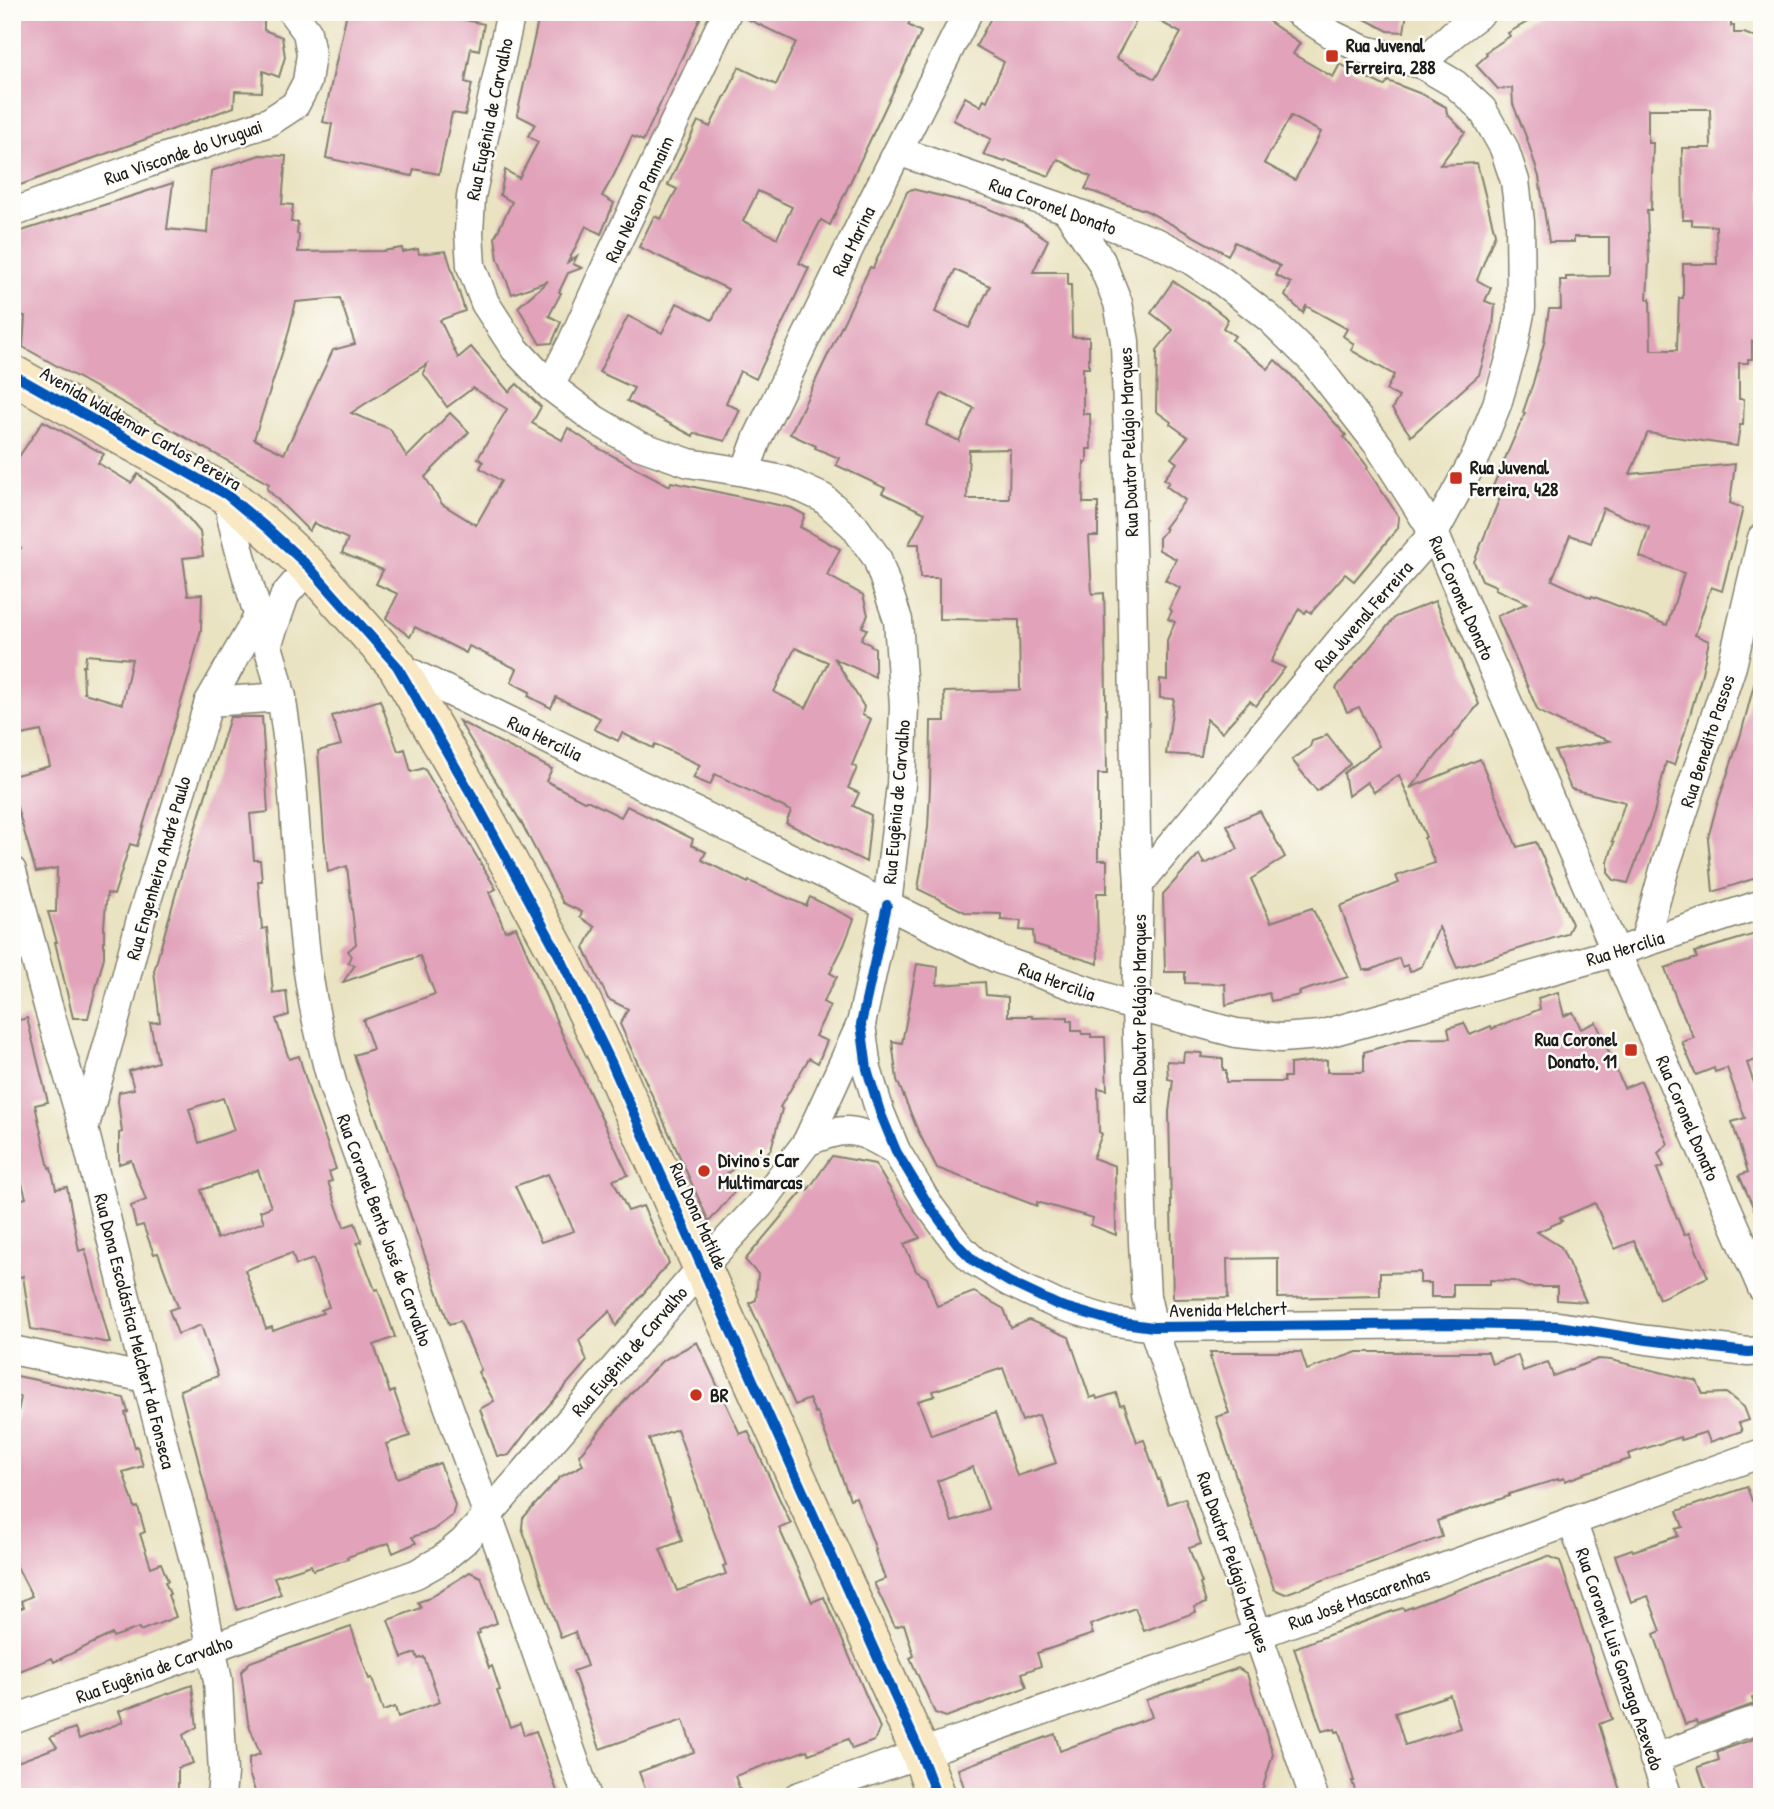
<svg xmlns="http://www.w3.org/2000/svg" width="1774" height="1809" font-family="'Patrick Hand',sans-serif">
  <rect width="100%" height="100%" fill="#fdfcf7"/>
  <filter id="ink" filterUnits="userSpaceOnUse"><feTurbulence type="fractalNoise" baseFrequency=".0143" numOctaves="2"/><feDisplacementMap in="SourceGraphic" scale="14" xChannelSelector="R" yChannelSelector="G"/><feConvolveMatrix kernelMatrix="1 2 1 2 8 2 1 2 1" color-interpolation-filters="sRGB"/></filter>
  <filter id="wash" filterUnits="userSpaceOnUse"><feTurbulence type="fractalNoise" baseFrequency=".00686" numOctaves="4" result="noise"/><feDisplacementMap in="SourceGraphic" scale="28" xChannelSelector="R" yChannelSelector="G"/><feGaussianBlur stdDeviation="1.57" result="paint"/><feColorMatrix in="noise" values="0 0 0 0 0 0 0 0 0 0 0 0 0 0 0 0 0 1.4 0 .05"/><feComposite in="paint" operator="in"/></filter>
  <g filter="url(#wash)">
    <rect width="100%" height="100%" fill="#eae3c2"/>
    <g id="blocks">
      <g fill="#e1a2ba" fill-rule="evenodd">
        <path d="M12,12h252v18l18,7 3,20 -6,20 -16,-6 -1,21 -27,-1 -1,16 -222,81z"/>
        <path d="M347,12h101l-1,4 37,8 -5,26 -8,-2 -6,34 7,2 -7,31 -13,-2 -13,61 -25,-5 -2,7 -86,-18 6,-34 -9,-2z"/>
        <path d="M540,12h163l-60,129 -11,-5 -18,39 -12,21 12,7 -13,31 -15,-8 -18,36 9,-6 -4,8 9,4 -14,5 -9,19 2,1 -12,23 12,6 -9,21 -12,1 -22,-37 30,-26 -36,13 -14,-35 -3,-22 17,-35 -12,-7 5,-25 14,8 19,-36 -10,-6 7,-12 -18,-9z"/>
        <path d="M743,12h171l-6,13 13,7 -91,193 -9,-5 -22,43 10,5 -53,111 -16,-8 -14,32 14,7 -15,31 -31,-8 -1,3 -66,-35 7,-13 -35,-16 29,-56 34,17 15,-30 35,17 16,-31 -89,-42 15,-31 7,3 16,-30 -9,-4 30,-64 12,6 15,-31h1l13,-29 37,18 20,-43 -53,-25zM758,191l34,16 -15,31 -34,-17z"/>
        <path d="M994,12h147l-25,46 39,21 26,-46 -38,-21h112l45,31 -7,11 40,23 7,-13 44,22 4,-5 36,14 22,12 1,7 18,18 -25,33 37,-2 18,71 -18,46 14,8 -6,13 10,4 -2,22 -14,48 -68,61 -19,-27 7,-12 -13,-7 8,-15 -43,-25 3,-6 -11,-8 4,-7 -41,-23 -3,7 -18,-17 6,-13 -16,-8 5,-9 -45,-24 -7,13 -81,-44 -62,-22 6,-12 -33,-18 -9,17 -43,-16 -1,2 -22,-7 8,-16 -38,-19 12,-23 16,9 3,-7 3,2 17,-39 -28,-16zM1291,116l30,16 -26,48 -31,-17z"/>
        <path d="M1351,12h56l-3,20 -16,-1z"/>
        <path d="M1534,12h139v8l58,-1v7h3v7h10l18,7v301h-10v18h-4v4h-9v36h5l-1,26h-3l-3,21 -89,-13 -1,1 -17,40 105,-10 -5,39 13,5 -21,83 -11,-4 -16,48 14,6 -8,36 -17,58 -10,30 -8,-3 -12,51 -26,70 -14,-3 -6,-7v-11l6,-20 -2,-1 13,-39 -54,-13 -16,-38 55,-10 -44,-16 -28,-14 -41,-95 30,-13 -32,-14 1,-3 -14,-6 -8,-18 29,-72 -10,-4 32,-73 -2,-1 10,-29 11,-40 5,-34h12l-1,-29h6v-3l43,-1v-39h-35v5h-25l-10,-65 -12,-38 -14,-35 -1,-16 -14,1 -22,-24 11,-10 -1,-3 24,-16 -2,-3 26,-15zM1648,109h62l1,39h-29l1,72h9v5l24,1 1,38h-34v34h-4l-2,52h-26l-1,-51h-3l2,-38 -2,-51h4l2,-67h-5zM1603,508l46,19 -9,30 44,16 -17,52 -75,-29 -1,2 -39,-18 18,-45 21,8z"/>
        <path d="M260,155l26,1 -4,48 11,1 -2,17h7l-1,12h2l-1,18 85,-1 19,-3 1,4 15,-3 1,5 27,-3 19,60 -25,9 18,38 13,-11 38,45 8,-8 24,23 -9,16 30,17 6,-12 28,19 74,39 1,-4 121,26 13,7 -5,12 40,22 -13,26 36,20 5,20 -6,12 5,2 -6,10 14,9v29l-40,-18 29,48 -2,8 9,4 -19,46 5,3 -9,20 11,5 -6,13 18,9 -5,47 -80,-39 5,-12 -76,-37 -5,11 -17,-7 7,-13 -45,-21 -2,4 -31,-15 -4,8 -24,-12 6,-11 -44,-21 -5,11 -23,-12 2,-4 -19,-10 6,-13 -48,-23 -3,7 -51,-26 -5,10 -24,-19 12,-24 -22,-10 7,-14 -41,-17 6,-14 -34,-16 -5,8 -42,-42 2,-5 -246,-137 2,-31 -13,-2v-80l161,-51 -6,46 40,4 4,-62zM340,298l15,46 -22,6 -49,104 -30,-15 33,-101 9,-36zM427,364l-4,9 24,34 26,-19 34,21 -29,49 5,4 -3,6 21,13 -25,44 -34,-21 -17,-27 44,-45 -19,-19 -43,44 -17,-28 -39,-16zM795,648l33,14 -22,46 -32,-16z"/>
        <path d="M912,189l70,17 39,16 27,18 -15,32h35v13h3l1,52h17v31h-6v46h7l1,35h-4v13h-3l-1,41h15v33h-9l3,58 12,-1 1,36 2,145h-9v86h9v33h-10l1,71 -64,-20 -1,-13 -13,-1 1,-9 -20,-1v-6l-34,-1 -49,-24 10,-61 2,-42 1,-65h14l-1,-29 76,-2 -1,-70 -80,-1v-41h-19l-1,-34h-10l16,-31 -43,-20 3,-5 -49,-23 3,-7 -24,-10 1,-2 -26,-12 80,-167 3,1 34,-76zM955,270l35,16 -21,42 -34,-16zM942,393l32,15 -15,33 -33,-16zM1010,449l-1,50h-42l2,-49z"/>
        <path d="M1173,281l33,21 22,17 -5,9 12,8 -3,4 36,29 7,-9 16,15 55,60 -2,2 24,30 -1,2 32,48 -1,11 -44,53 -9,-7 -34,39 -4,-3 -2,3 -6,-5 -28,54 14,6 -29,38 -6,-5 -28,31 -15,-13 -6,37 -35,-2 8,-55 -14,-1v-19l7,1v-40l8,-18 -7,-3 4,-8 -3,-2 11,-21 -15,-8 11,-21 -17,-9v-12l7,-9 -2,-1 21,-28 -19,-14 3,-4 -5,-3 13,-16 -6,-5 17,-21 -18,-13 1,-2 -15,-11 1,-61 16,-20 -22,-17z"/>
        <path d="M43,421l61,33 -6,9 33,20 7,-9 36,27 26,31 3,24 -20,2 5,37 14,-1 -1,36 -11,43 -53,173 -7,-2 -16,51 -7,-2 -3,33v31l-16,61h-15l-18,-76h2l-9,-30h8l1,-44 -21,4 -24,-82v-14l38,-10 -9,-35 -29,6v-183l9,-6 -9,-6v-75zM86,655l46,4 -10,45 -38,-11 -1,-27h2z"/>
        <path d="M1435,601l44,103 -69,84 70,-29 37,88 19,-5 36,82 -5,10 -110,34 -18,-41 -17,39 -12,6 -3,-7 -5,2 -3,-9 -28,12h-8l-23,-64 59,-23 -3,-7 39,-13 -11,-25 2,-1 -27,-62 -25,17 -7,-10 -19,14 -4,-23 35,-27 -20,-39 -12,5 -11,-24 59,-71z"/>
        <path d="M1756,677h6l-1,179 -3,-1 -2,23 -43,14 -5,-54 8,-30 25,-74z"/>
        <path d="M380,700l18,51 7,-2 6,23 13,-4 72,121 -7,3 16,39 11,-4 47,109 65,139 -15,5 15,31 15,-5 26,57 -53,63 -6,-15 -31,29 8,21 -56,65 -22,29 -4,1h-8l-17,-47 14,-8 -16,-29 3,-2 -21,-49 -11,3 -95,-269 19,-6 -10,-29 72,-26 -15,-38 -77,26 12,-17 -7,-2 3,-8 -3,-4 8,-7 -9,-78 -19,6 -4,-35 -6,-86 23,-6 -9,-29zM548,1174l26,57 -33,11 -26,-56z"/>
        <path d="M230,717h32l6,95 -18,2 4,46h6l2,21h-4l4,48 5,-1 6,65 13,-2 3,24 -13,4 13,40 10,-3 12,41 25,72 -7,3 3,9 -4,1 16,45 11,-4 7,19 -5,1 18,47 3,-1 17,48 -21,8 16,48 4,-2 16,45 -24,8 11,34 43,-15 15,42 -3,11 -19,14 -21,7 4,6 -23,10 -4,-10 -42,14 1,2 -35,11 -2,-5 -37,12 7,17 -44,16 -57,-220 38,-14 -17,-51 -23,9 -9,-24 9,-3 -20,-54 -4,1 -11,-29 -7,2 -5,-21 15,-6 -15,-40 -12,4v-31l3,-1 -4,-31 1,-9 15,-3 -5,-18 29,-9 -8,-39 10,-1 -6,-51 29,-103zM223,1098l11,32 -35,13 -10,-34zM258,1170l13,37 -11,4 4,11 -47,17 -16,-49zM292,1253l4,12 17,-6 16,48 -8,3 2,3 -50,18 -1,-4 -6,2 -21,-59z"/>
        <path d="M459,721l93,48 -6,12 38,20h5l32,16 6,-11 66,33 -2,6 15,7 -4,8 46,23 1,-2 57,25 4,-9 44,22 -10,26 -14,28 7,4 -14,25 7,4 -15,30 12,5 -9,22 -9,-5 -29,49 2,2 -11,40 -9,10 -5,-6 -31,21 10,16 -27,32 -89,-198 8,-15 -20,-10 -24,-51 11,-21 -15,-10 2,-5 -19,-9 -42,-81z"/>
        <path d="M1327,734l23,30 -33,27 -25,-31 18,-13 2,-6 9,-3z"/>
        <path d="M1260,811l25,46 -34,22 20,43 41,-14 36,69 -49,15 1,3 -29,6 -2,-8 -43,12 -1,-21 -40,-1v-11h-20l-2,-78 36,-40 5,10 34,-15 -11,-24z"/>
        <path d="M1762,932v126l-15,5 15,43v121l-23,-52 9,-3 -16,-50 13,-4 -18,-50 -12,4 -1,-4 -18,7 -14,-33 12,-4 -17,-37 -12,-33 32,-10 -2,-6z"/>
        <path d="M917,964l21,3 -1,18 48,-3 1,13 22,2v19h24v2l36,-1v4h4v10h9l1,3h9v3h14l2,53 -9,-2 1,44 3,2 -9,24 22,8 1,69 -25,-10 2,-7 -56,-16v4l-100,-38 -19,-37 -21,-51 -5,-39 10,2z"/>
        <path d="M1558,992l6,24 9,-4 8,17 15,-7 28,66 17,-7 27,63 -10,9 6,13 -7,3 27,66 5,-2 19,44 -49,22 -25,-58 -19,8 -20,-46 -35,15 2,3 -25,11 24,15 25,55 -29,-2v-13h-29l-14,-6 -24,-1v4h-37v13h-22v-14h-11v-11l-40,1v23l-102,2v-40l-51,1 1,39 -55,1 -4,-187 4,-32 -5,-1 -1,-18 16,1 1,-10 18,1 -1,4 22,2v11h3v12h58v-5h6v-13l37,-4v12h34l3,-1v-19l45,-13 41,-1 -2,-10 16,-5 6,12 21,-9 1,3 48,-20 -2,-11z"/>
        <path d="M27,1018l21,84 -13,3 14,63h2l5,21 11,-2 12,64 6,-2 25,94 -79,-14 -8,-53 -11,3v-77l14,-4 -9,-33 -5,1v-144z"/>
        <path d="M832,1156l43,8 45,74 -16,6 12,27 11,7 10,28 37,-14 30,17 7,19 18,-8 40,17 21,61 6,-2 1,3 19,-6 4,12 4,-1 13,38 7,-2 14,40 1,-1 9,25 17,-6 16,46 -12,4 13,35 -2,1 6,19 -12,4 2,5 -52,19 -9,-23 -45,17 3,9 -56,19 4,13 -19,7 5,14 -81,30 -11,-4 -25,-55 4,-2 -10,-32 -9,3 -21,-44 11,-4 -10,-28 1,-1 -20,-53 -6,2 -33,-87 -2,1 -6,-14 -14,6 -46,-102 7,-3 2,-26 -13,-14 62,-74 1,4zM1003,1368l19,53 17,-6 17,48 -39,13 -22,-63 -64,22 -13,-34 17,-5 -2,-5zM973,1467l15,42 -36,13 -15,-41z"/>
        <path d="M697,1342l43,92 8,-3 43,93 -12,4 33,74 12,-5 56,131 -6,13 -22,8 -4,-10 -39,15 -2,-4 -72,26 5,14 -19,7h-73l-9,-25 55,-20 -11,-32 -83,29 -27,-78 14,-5 -12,-34 -14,6 -39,-110 1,-10 37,-41 23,-12 -4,-10 54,-64 29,-30zM677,1429l49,136 -3,1 3,8 -49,17 -17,-42 22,-8 -33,-102z"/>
        <path d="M1210,1352h91l6,18 50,-18h131l4,12 26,-9 5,16 25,-9 5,14 45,-17 13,1 86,21 6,13 23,-1 18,14 5,13 -10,3 3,8 -32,11 -4,-10 -25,8 -1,-3 -52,17 2,5 -46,14v1l-19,7 -1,-3 -6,2v-1l-49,15v2l-72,25 5,16 -157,57 -11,-5 -58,-172 13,-4 -19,-56h2z"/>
        <path d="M12,1375l112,23 4,14 -3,1 10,34 2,-1 6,20 -20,6 12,36 3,-1 7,25 -5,2 11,33 10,-4 7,18 -3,1 5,12 -2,1 8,22 -36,14 -1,-3 -26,9 -1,-3 -58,28 -2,-4 -40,16v-62l12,-5 -3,-6 11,-5 -20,-39v-116l9,-44 -9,-2z"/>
        <path d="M1747,1487l5,14 10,-4v196l-10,4 2,7 -57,20 -1,-3 -11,3 -31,-90 7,-3 -13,-35 -17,6 -16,-47 17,-6 1,2 45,-15 -2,-7 7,-2 -6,-16z"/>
        <path d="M1548,1556l12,5 52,158 -13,5 23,73h-265l-5,-16h2l-15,-50 -3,1 -1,-3 -4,1v-1l-9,2 -28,-83 96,-36 13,-4 1,2 38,-14zM1450,1695l10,33 -55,17 -10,-32z"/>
        <path d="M470,1572l11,5 16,46 -18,7 1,3 -3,1 12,34 3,-2 8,24 -3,1 13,36 10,-4 4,12 12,-4 23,66h-302l-8,-24v-15l11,-4 -12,-32 -7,-50 9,-10 101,-35 18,52 3,-1 11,33 12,-4 3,10 42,-15 -16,-45 -6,2 -2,-6 -14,5 -14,-38 33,-12 -3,-6 9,-3z"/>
        <path d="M1238,1668l9,6 26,80 -13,43h-293l-9,-28 97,-35 5,17 92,-34 -6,-17z"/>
        <path d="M192,1685l5,42 -14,8 10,28 -15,5v29h-166v-33l45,-17 -7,-10 25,-9 4,11 44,-17 -4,-11z"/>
        <path d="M1762,1736v61h-54l-10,-30 21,-7 -2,-8z"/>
      </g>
    </g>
  </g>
  <g filter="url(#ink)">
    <use href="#blocks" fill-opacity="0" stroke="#83806f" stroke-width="2"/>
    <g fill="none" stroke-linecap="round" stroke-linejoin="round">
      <g stroke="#83806f" stroke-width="31">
        <g id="street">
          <path d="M1421,64l32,-30 29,-22"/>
          <path d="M898,151l168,58 92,34 33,17 32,22 46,36 45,44 65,84 55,87 328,755"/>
          <path d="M1066,209l35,52 17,42 7,38 7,239 4,258 3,46 -3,123 7,235 3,54 7,31 22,67 139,403"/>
          <path d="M12,213l136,-50 121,-41 26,-17 12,-23 4,-28 -4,-22 -15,-20"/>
          <path d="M550,386l22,-43 40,-90 115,-241"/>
          <path d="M745,472l13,-35 102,-211 108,-214"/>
          <path d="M227,495c7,40 19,80 31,119 8,28 18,53 23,82 15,86 15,173 25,260 5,44 15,87 27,130l181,502 73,209"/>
          <path d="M268,643l17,-48 24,-28"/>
          <path d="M397,666l601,293 122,43 116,31 45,5 39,-3 296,-83 146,-48"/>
          <path d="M209,702l73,-5"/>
          <path d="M12,871l36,135 36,123 62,249 49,186 23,117 5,92 -2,24"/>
          <path d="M1139,884l205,-248 90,-103 43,-79 20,-50 16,-55 8,-41 -1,-86 -5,-41 -11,-33 -22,-39 -27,-25 -34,-20 -59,-15 -29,-14 -35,-23"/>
          <path d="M1644,943l21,-76 67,-201 30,-128"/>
          <path d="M861,1024l6,45 13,43 16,39 32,53 31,42 15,15 35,21 49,23 58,17 37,5 300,-3 105,2 89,14 101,12 14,-1"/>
          <path d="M84,1129l32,-113 25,-97 68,-217 49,-85"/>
          <path d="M807,1142c41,-18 52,-13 89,9"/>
          <path d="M12,1350l134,28"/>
          <path d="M1572,1521l96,276"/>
          <path d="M12,1720l404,-146 25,-14 22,-18 25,-27 214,-248 57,-61 48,-64 54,-118 26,-119 14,-120 3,-79 -6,-86 -21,-62 -23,-32 -31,-28 -37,-17 -41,-9 -56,-9 -51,-18 -44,-26 -44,-33 -35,-37 -30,-46 -14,-37 -2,-33 2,-36 40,-185"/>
          <path d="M1654,1759l84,-33 24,-7"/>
          <path d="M797,1797l462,-163 503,-181"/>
        </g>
      </g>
      <g stroke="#83806f" stroke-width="41">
        <path id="secondary" d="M12,374l215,121 41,34 41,38 88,99 80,138 83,153 52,107 90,203 218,485 17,45"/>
      </g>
      <use href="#street" stroke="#fff" stroke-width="28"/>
      <use href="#secondary" stroke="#f8e8c3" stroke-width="38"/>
      <g stroke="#fdfcf7" stroke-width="15">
        <g id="cycleway">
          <path d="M12,374l215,121 41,34 41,38 88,99 80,138 83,153 52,107 90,203 218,485 17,45"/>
          <path d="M887,905l-26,119 6,45 13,43 16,39 32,53 31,42 15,15 35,21 49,23 58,17 37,5 300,-3 105,2 89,14 101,12 14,-1"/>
        </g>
      </g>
      <use href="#cycleway" stroke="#0057b8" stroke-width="10"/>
    </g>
  </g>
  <g fill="#c8321e" stroke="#fdfcf7" stroke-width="2.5">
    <rect x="1325" y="49" width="14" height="14" rx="3.5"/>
    <rect x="1449" y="471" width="14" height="14" rx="3.5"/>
    <rect x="1624" y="1043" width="14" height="14" rx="3.5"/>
    <circle cx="704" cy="1171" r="7"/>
    <circle cx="696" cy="1395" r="7"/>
  </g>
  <g text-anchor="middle" stroke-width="5" stroke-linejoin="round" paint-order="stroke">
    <g font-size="19" font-weight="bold" fill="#1c1c1c" stroke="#fdfcf7" text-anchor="start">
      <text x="1346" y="52">Rua Juvenal<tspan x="1346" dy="22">Ferreira, 288</tspan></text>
      <text x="1470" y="474">Rua Juvenal<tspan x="1470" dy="22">Ferreira, 428</tspan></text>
      <text x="1617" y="1046" text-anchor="end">Rua Coronel<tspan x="1617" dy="22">Donato, 11</tspan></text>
      <text x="718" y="1167">Divino's Car<tspan x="718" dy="22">Multimarcas</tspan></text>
      <text x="710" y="1402">BR</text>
    </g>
    <g font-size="19" fill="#1c1c1c" stroke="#fdfcf7">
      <text transform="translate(489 119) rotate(-78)" y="7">Rua Eugênia de Carvalho</text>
      <text transform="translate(183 152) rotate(-19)" y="7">Rua Visconde do Uruguai</text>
      <text transform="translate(639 199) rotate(-65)" y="7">Rua Nelson Pannaim</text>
      <text transform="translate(1053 206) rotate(20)" y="7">Rua Coronel Donato</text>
      <text transform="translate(853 241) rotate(-64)" y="7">Rua Marina</text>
      <text transform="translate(141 428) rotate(30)" y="7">Avenida Waldemar Carlos Pereira</text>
      <text transform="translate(1128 442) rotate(-92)" y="7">Rua Doutor Pelágio Marques</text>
      <text transform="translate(1462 598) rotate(66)" y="7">Rua Coronel Donato</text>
      <text transform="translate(1363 616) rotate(-49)" y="7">Rua Juvenal Ferreira</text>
      <text transform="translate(545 738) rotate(26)" y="7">Rua Hercilia</text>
      <text transform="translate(1707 741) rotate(-72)" y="7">Rua Benedito Passos</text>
      <text transform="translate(896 802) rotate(-85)" y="7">Rua Eugênia de Carvalho</text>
      <text transform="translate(158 868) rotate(-74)" y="7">Rua Engenheiro André Paulo</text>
      <text transform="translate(1625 948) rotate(-17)" y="7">Rua Hercilia</text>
      <text transform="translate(1057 981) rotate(20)" y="7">Rua Hercilia</text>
      <text transform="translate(1139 1009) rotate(-90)" y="7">Rua Doutor Pelágio Marques</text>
      <text transform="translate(1688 1118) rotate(67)" y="7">Rua Coronel Donato</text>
      <text transform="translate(699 1216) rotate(66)" y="7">Rua Dona Matilde</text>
      <text transform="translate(385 1230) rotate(70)" y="7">Rua Coronel Bento José de Carvalho</text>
      <text transform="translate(1228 1309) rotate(-1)" y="7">Avenida Melchert</text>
      <text transform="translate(135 1331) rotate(76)" y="7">Rua Dona Escolástica Melchert da Fonseca</text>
      <text transform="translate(629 1351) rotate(-49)" y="7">Rua Eugênia de Carvalho</text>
      <text transform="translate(1234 1562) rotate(71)" y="7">Rua Doutor Pelágio Marques</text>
      <text transform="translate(1359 1598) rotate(-20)" y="7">Rua José Mascarenhas</text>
      <text transform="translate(1620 1659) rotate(71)" y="7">Rua Coronel Luis Gonzaga Azevedo</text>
      <text transform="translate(154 1669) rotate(-20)" y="7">Rua Eugênia de Carvalho</text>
    </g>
  </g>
  <rect width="1774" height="1809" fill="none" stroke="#fdfcf7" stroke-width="42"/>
</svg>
